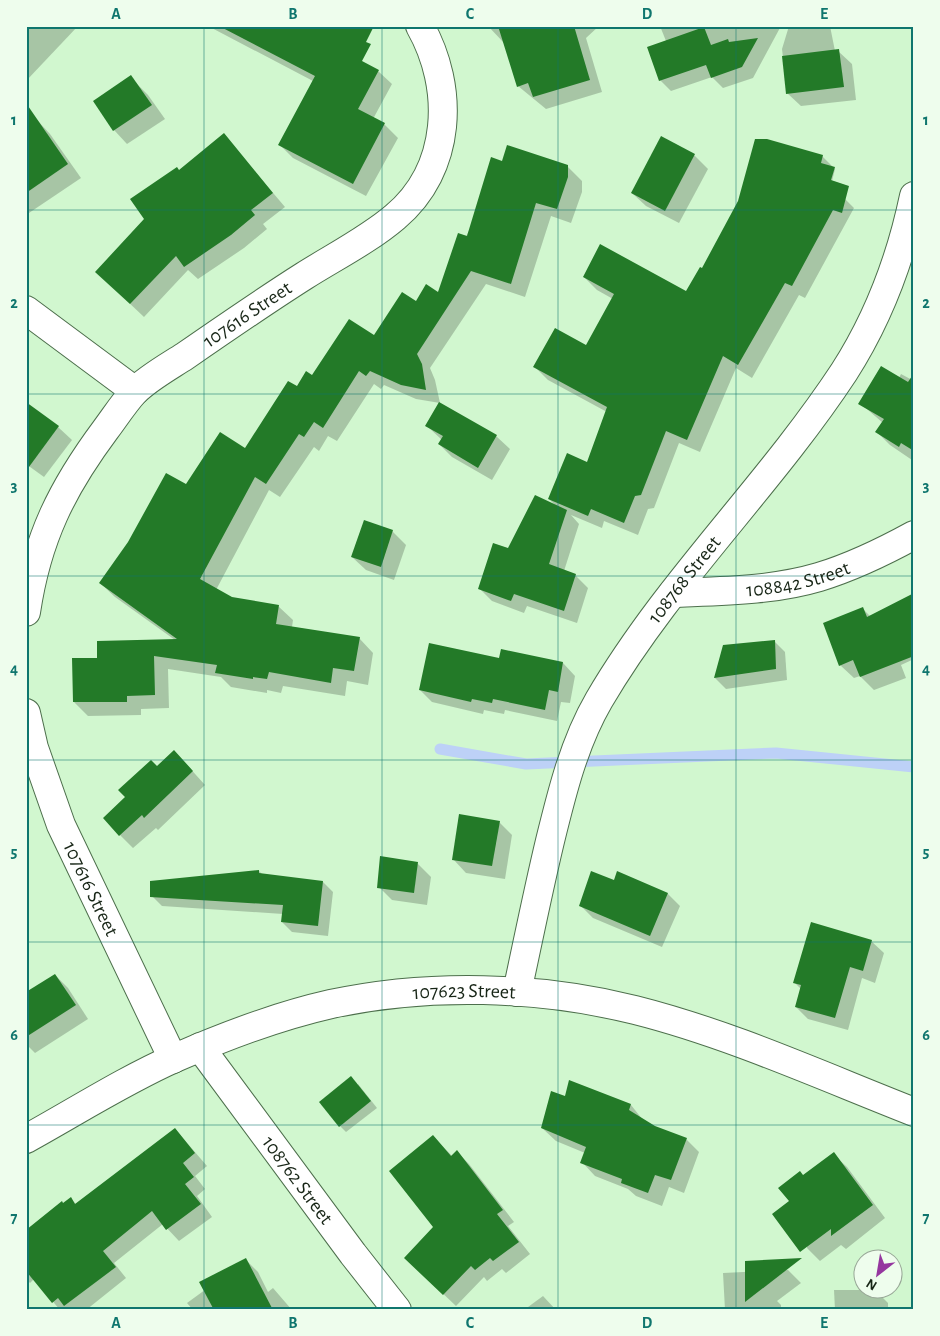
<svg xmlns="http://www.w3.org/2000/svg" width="940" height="1336" font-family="'Alegreya Sans',sans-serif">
  <rect width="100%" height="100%" fill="#d1f7cf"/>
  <g fill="#0003">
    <path d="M26,26h52l-52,55z"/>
    <path d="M208,26h142l-16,38 44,7 14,13 -19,35 11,5 14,14 -32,58 -73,-38 -13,-13 33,-64z"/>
    <path d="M488,26h111l-13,12 16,54 -56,17 -28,-23 -14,-43z"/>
    <path d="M660,26h121l-28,52 -30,10 -11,-11 -41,14 -11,-11 6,-39z"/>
    <path d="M789,26h41l5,25h3l14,13 4,36 -55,6 -14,-13 -5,-44z"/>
    <path d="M134,81l14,14 17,24 -38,25 -13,-14 -20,-29z"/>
    <path d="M37,120l13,14 31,44 -55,37v-87z"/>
    <path d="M224,135l61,72 -22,17 4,5 -23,19 -46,31 -10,-9 -44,47 -18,-17 53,-129z"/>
    <path d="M662,138l33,18 13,13 -29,54 -33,-17 -14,-13z"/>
    <path d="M822,156l13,13 -5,20 11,6 13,13 -49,90 -6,-3 -47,83 -16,-10 -36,84 -21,-9 -25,65 -6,1 -10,26 -34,-14 -2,7 -31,-13 8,9 -15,47 11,4 13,13 -11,35 -50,-17 -3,7 -32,-12 -13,-13 30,-39 47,-43 -7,-7 39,-35 19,-52 -59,-32 -13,-13 52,-20 26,-48 -16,-9 -13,-13 102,16 17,-23z"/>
    <path d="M502,163l65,3 15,15v11l-11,31 -20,-7 -26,81 -39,-13 -56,84 5,12 5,23 56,33 14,13 -18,31 -40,-23 -13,-13 3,-4 -15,-14 13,-23 -24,-4 -32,-14 -3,4 -7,-5 -37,57 -9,-5 -9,15 -5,-4 -34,50 -11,-7 -53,100 16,8 46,8 15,14 -1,7 67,11 14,15 -5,32 -21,-4 -2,15 -62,-10 -2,7 -14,-3v3l-36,-6 -10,-10 -53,-8 1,39 -28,1v6l-53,1 -14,-14 24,-43 77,-19 -60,-43 -15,-14 87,-97 59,-36 51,-62 78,-51 41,-35 22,-8z"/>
    <path d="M901,374l13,7 -2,79 -22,-15 -13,-13 6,-9 -23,-20 39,-25z"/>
    <path d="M58,427l14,13 -28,37 -18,-13z"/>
    <path d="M392,531l14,14 -12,35 -28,-10 -14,-13z"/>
    <path d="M914,594v65l-13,6 5,13 -32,12 -14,-14 -6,2 -14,-13 23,-56 7,7z"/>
    <path d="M774,641l11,11 2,28 -61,9 -11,-11 9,-32z"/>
    <path d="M502,651l61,12 12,13 -5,27 -9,-1 -4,19 -52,-11 -1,4 -20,-4 -1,4 -51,-12 -12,-12 80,-30z"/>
    <path d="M187,765l18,20 -47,45 -2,-2 -23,20 -13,-13 7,-38 30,-29z"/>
    <path d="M499,822l13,13 -7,44 -39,-6 -13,-14z"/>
    <path d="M381,857l37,7 13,13 -4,28 -35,-5 -13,-13z"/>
    <path d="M259,871l3,3 61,8 10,10 -5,44 -36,-4 -10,-10 1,-8 -121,-8 -10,-10z"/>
    <path d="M618,873l50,21 12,12 -18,41 -69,-29 -12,-12 34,-25z"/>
    <path d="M871,941l13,12 -9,30 -13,-5 -14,52 -40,-11 -12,-12 5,-18 -6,-6z"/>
    <path d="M55,975l13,13 20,31 -53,34 -9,-9v-50z"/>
    <path d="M570,1082l61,23 12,15 11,7 32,12 13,13 -15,41 -15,-6 -7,19 -26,-10 -8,-7 -33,-13 -13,-14 3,-9 -29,-12 -14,-13 23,-30z"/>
    <path d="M358,1084l19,24 -31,24 -6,-6z"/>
    <path d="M175,1129l32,37 -12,10 10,13 -8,7 15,21 -33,24 -16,-17 -49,39 12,15 -40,32h-26l-26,-31 -4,4 -4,-4v-48l45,-32 5,5z"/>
    <path d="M433,1136l19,20 5,-4 12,12 45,58 -6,4 22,28 -24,19 -4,-4 -15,12 -3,-4 -28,29 -38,-36 16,-43z"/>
    <path d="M833,1154l14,13 38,51 -39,31 -5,-4 -21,16 -13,-13 -4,-72z"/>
    <path d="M246,1260l12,12 10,20 5,-4 19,22h-99l-6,-7z"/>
    <path d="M788,1270l13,13 -24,18 4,4v5h-56l-2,-37z"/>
    <path d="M834,1290h41l13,13v7h-53z"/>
    <path d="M543,1296l13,14h-32z"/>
  </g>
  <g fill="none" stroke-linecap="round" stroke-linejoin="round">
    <path stroke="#bdd1f7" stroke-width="11" d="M440,749l86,15 250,-11 138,14"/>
  </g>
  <g fill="#237a28">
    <path d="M219,26h155l-8,16 5,2 -9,17 17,9 -21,39 27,14 -32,61 -75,-39 37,-69z"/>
    <path d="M498,26h76l16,54 -57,17 -5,-14 -11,4z"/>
    <path d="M704,27l7,18 17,-6 1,3 29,-4 -16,29 -31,11 -5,-13 -47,16 -12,-34z"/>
    <path d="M839,49l5,38 -58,7 -4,-38z"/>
    <path d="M131,75l21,30 -39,26 -20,-30z"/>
    <path d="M26,103l42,61 -42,29z"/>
    <path d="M224,133l49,60 -22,17 4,5 -24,20 -47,32 -8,-11 -46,48 -35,-32 49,-53 -14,-20 47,-32 2,3z"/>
    <path d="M661,136l34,18 -30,57 -34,-18z"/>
    <path d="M755,139h12l56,16 -2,8 14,4 -4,13 18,6 -7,27 -9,-3 -41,76 -7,-3 -47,82 -15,-9 -36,84 -21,-9 -25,64 -6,1 -11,27 -33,-14 -3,7 -40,-17 19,-46 20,9 20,-55 -74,-40 22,-39 31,17 28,-51 -31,-17 17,-33 86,47 14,-24 2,1 36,-67z"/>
    <path d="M507,145l61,20v12l-11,32 -21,-6 -25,81 -40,-13 -54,83 5,10 4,26 -25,-5 -31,-14 -4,5 -7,-5 -36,57 -9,-6 -10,15 -5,-3 -33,50 -11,-7 -55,102 32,18 47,8 -3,19 84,13 -6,34 -21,-3 -2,15 -62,-11 -2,7 -14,-2v2l-38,-6 2,-8 -63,-9 1,39 -28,1v6h-54l-1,-44h25v-17l80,-2 -78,-56 29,-41 38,-69 20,11 34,-52 25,16 43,-67 9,5 9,-15 6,4 37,-56 25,16 28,-43 14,9 10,-17 12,8 20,-59 9,3 24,-79 11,4z"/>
    <path d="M881,366l27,16 6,-9v78l-13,-8 -2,4 -24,-15 9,-13 -26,-15z"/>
    <path d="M26,402l33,24 -33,45z"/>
    <path d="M439,402l58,33 -19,33 -40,-24 5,-8 -18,-10z"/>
    <path d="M535,495l32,15 -18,54 27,10 -12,37 -50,-17 -3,7 -33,-12 15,-46 15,5z"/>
    <path d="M364,520l29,10 -12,37 -30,-10z"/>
    <path d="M914,593v63l-54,21 -7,-17 -14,6 -16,-43 40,-16 4,10z"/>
    <path d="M775,640l1,29 -62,9 9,-33z"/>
    <path d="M429,643l70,15 2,-9 62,13 -5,30 -9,-2 -4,20 -52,-11 -1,4 -20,-4 -1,3 -52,-12z"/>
    <path d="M174,750l19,21 -49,47 -2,-3 -23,21 -16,-18 22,-21 -7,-7 33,-30 6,6z"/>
    <path d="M459,814l41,7 -8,45 -40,-6z"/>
    <path d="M380,856l38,6 -4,31 -37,-5z"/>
    <path d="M259,870v3l64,8 -5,45 -37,-4 2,-17 -133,-8v-16z"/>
    <path d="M591,871l23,9 3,-9 51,22 -18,43 -71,-30z"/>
    <path d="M811,922l61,18 -9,31 -13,-4 -15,51 -40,-11 6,-22 -8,-2z"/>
    <path d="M55,974l21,31 -50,32v-45z"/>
    <path d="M351,1076l20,25 -32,26 -20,-25z"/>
    <path d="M569,1080l62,24 -2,6 26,16 32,12 -16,42 -16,-5 -7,18 -27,-10 1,-4 -42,-16 6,-16 -45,-19 10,-37 14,5z"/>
    <path d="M175,1128l20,25 -12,10 11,14 -9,7 16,20 -35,26 -14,-19 -49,40 13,16 -52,39 -6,-8 -6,5 -26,-32v-41l36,-29 1,2 8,-6 4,7z"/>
    <path d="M433,1135l18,21 6,-6 46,60 -6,4 22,28 -26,19 -3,-3 -15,12 -4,-4 -28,29 -39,-37 29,-31 -44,-56z"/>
    <path d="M834,1152l39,53 -42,31v-7l-31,23 -28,-38 17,-13 -11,-13 22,-17 3,4z"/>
    <path d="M246,1258l27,52h-59l-15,-28z"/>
    <path d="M802,1258l-57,44v-41z"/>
  </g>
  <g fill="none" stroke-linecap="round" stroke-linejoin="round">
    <g stroke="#4d6f4c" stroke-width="30">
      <g id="street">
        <path d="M26,310l109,81"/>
        <path id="s1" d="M673,593c48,-2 99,-2 146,-16 33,-10 64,-25 95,-42"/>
        <path id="s2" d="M26,612c11,-74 36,-124 80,-183 9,-12 18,-26 28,-37 14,-14 34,-25 51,-36 39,-27 78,-54 119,-80 30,-19 64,-36 91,-59 57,-48 60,-129 25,-191"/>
        <path id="s3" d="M26,713l8,35 27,77 112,234"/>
        <path id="s4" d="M517,992c11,-51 21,-101 33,-151 12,-49 24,-98 49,-141 69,-118 170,-214 245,-328 34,-53 57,-114 70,-176"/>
        <path id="s5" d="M200,1047l153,207 44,56"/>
        <path id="s6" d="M26,1139c49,-27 99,-59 149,-81 50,-22 103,-42 156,-54 98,-21 207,-18 304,6 95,24 187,66 279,102"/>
      </g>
    </g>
    <use href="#street" stroke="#fff" stroke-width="28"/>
  </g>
  <path fill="none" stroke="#0f766e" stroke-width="1" stroke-opacity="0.55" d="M204,26v1284M382,26v1284M558,26v1284M736,26v1284M26,210h888M26,394h888M26,576h888M26,760h888M26,942h888M26,1125h888"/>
  <g text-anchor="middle" stroke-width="5" stroke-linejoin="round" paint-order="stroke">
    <g font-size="20" fill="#172516" stroke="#eefded">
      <text dy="7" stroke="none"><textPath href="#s2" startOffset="386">107616 Street</textPath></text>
      <text dy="7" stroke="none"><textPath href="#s1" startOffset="126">108842 Street</textPath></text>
      <text dy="7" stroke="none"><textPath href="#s4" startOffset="452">108768 Street</textPath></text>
      <text dy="7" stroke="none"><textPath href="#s3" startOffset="188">107616 Street</textPath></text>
      <text dy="7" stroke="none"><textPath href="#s6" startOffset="469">107623 Street</textPath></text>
      <text dy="7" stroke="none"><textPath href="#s5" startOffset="165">108762 Street</textPath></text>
    </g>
  </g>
  <rect width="940" height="1336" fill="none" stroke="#eefded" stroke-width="55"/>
  <g transform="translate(878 1274) rotate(211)"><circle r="24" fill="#eefded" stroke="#98a797"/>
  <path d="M0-4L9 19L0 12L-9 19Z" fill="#95369f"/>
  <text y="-8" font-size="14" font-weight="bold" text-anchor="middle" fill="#172516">N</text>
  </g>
  <rect x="28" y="28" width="884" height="1280" fill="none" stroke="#0f766e" stroke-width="2"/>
  <g font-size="16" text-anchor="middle" font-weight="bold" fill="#0f766e">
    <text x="116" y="19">A</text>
    <text x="293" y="19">B</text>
    <text x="470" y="19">C</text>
    <text x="647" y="19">D</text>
    <text x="824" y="19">E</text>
    <text x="14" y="125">1</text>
    <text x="926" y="125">1</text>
    <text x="14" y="308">2</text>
    <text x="926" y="308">2</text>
    <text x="14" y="491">3</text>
    <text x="926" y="491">3</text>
    <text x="14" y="674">4</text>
    <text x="926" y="674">4</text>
    <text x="14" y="857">5</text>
    <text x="926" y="857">5</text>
    <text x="14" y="1040">6</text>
    <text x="926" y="1040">6</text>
    <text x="14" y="1223">7</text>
    <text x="926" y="1223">7</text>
    <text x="116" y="1328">A</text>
    <text x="293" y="1328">B</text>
    <text x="470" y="1328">C</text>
    <text x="647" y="1328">D</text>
    <text x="824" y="1328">E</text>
  </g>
</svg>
